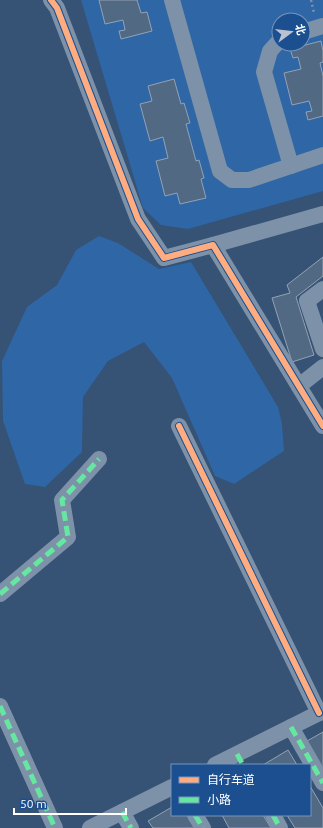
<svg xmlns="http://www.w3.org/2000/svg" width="323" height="828" font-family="Ubuntu,'Noto Sans SC',sans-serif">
  <rect width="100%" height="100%" fill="#365274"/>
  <g fill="#2f66a5" fill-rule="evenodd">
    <path d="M81,0h242v191l-135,38 -27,-4 -18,-17zM279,20h24v24h-24z"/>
    <path d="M99,236l19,7 41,26 32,-7 87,145 4,17 2,27 -50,33 -19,-8 -43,-98 -28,-36 -36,19 -25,36 -1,55 -37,35 -20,-3 -22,-63 -1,-60 25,-54 30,-22 19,-35z"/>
  </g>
  <g fill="#526984" stroke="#92a2b6">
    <path d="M99,0h38l4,13 6,-1 5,19 -31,8 -2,-8 6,-1 -2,-10 -18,4z"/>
    <path d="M321,41l2,10v11l-3,1 3,13v40l-15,4 -2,-8 6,-1 -3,-10 -17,4 -8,-32 17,-4 -3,-12 -5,1 -3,-9z"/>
    <path d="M174,79l7,25 3,-1 6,20 -4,1 10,37 3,-1 5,18 -3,1 5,19 -26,6 -3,-11 -12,3 -9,-35 12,-3 -5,-21 -13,4 -10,-37 12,-3 -4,-15z"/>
    <path d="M323,257v19l-27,21 18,58 -22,7 -20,-64 18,-5 -3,-8z"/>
    <path d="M323,732v37l-16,-28z"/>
    <path d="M288,750l9,15h-34z"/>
    <path d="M310,786l13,22v20h-28l-8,-13h23z"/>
    <path d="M172,807v8h20l8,13h-47l-5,-7z"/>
    <path d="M222,815h41l8,13h-42z"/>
  </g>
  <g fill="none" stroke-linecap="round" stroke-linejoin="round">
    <path stroke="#7d92a8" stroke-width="2.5" stroke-dasharray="2 3" stroke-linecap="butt" d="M311,0l3,13"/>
    <g stroke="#7d92a8" stroke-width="16">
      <path d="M51,0l6,8 81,211 26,39 49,-13 110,181"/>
      <path d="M172,0l48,171 12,9h17l74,-25"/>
      <path d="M303,32l20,-6"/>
      <path d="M279,41l-9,10 -6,21 27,94"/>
      <path d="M213,245l110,-31"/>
      <path d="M323,289l-16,12 16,48"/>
      <path d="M299,386l24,-19"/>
      <path d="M179,426l140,287"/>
      <path d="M0,594l68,-57 -6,-37 37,-41"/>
      <path d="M0,706l55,122"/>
      <path d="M291,727l32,56"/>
      <path d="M215,765l108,-54"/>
      <path d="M122,812l9,16"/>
      <path d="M195,815l8,13"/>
      <path d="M273,815l7,13"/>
      <path d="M90,828l82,-41"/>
    </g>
    <g stroke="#66e7a1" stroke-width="5" stroke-dasharray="10 5" stroke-linecap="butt">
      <path d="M0,594l68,-57 -6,-37 37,-41"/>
      <path d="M0,706l55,122"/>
      <path d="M291,727l32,56"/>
      <path d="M237,754l6,11"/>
      <path d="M122,812l9,16"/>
      <path d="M195,815l8,13"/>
      <path d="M273,815l7,13"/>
    </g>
    <g stroke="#1b4f8f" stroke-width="8">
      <g id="cycleway">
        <path d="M51,0l6,8 81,211 26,39 49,-13 110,181"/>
        <path d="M179,426l140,287"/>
      </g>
    </g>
    <use href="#cycleway" stroke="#ffac80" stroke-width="6"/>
  </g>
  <rect x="171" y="764" width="140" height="52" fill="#1b4f8f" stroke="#7695bc"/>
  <rect x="179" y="777" width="20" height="6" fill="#ffac80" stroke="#7695bc"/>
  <text x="207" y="784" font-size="12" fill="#ffffff">自行车道</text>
  <rect x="179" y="797" width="20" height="6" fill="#66e7a1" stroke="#7695bc"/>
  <text x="207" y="804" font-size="12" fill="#ffffff">小路</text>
  <g transform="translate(291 32) rotate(75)"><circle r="19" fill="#1b4f8f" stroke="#7695bc"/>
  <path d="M0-3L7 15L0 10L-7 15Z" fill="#b9c2ce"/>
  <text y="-6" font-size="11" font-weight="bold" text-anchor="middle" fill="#ffffff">北</text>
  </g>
  <path d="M14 808v6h112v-6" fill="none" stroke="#ffffff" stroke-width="2"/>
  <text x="20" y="808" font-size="12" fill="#ffffff" stroke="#1b4f8f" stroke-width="3" paint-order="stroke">50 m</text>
</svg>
